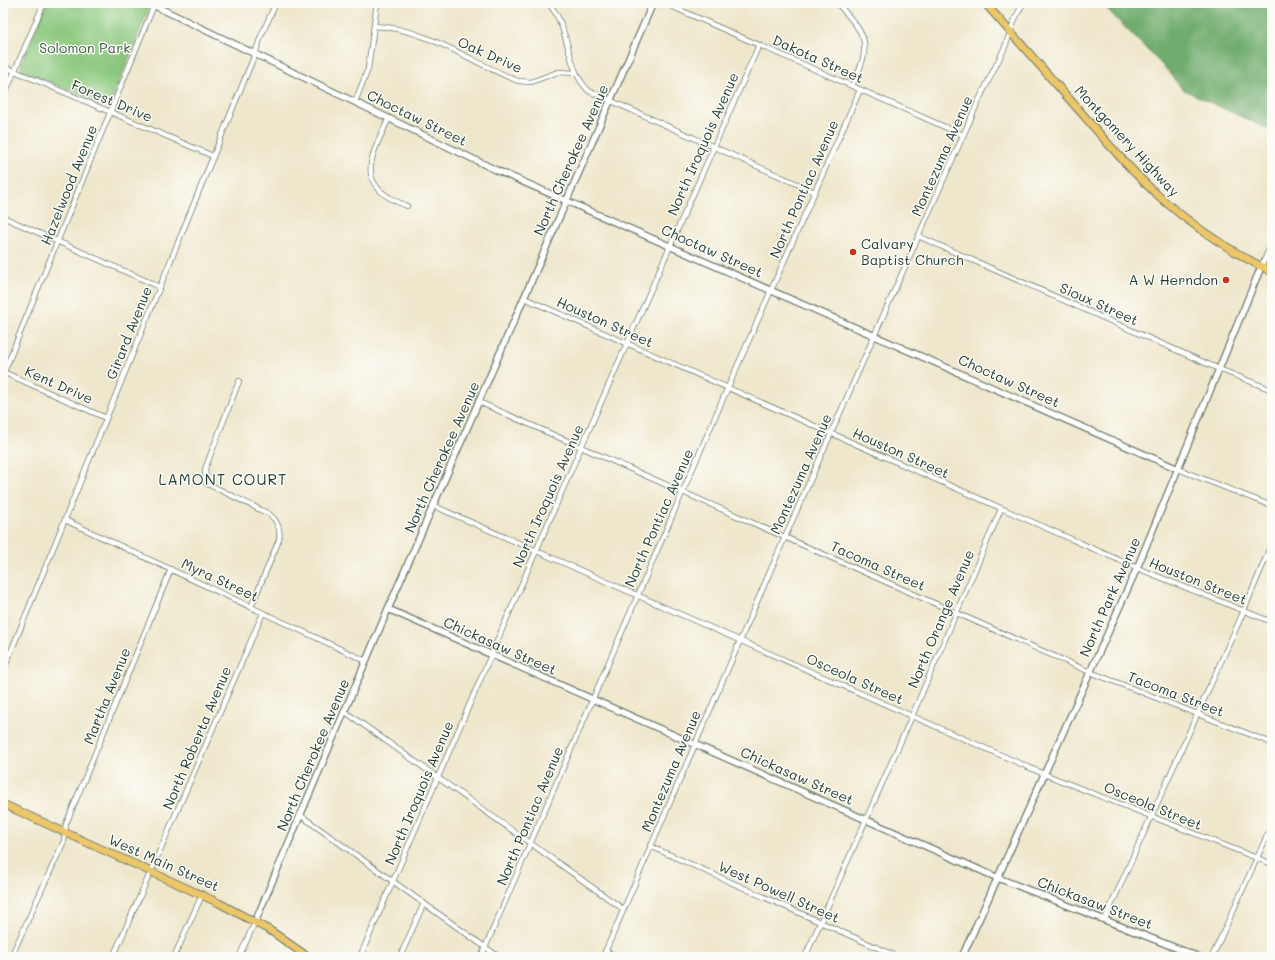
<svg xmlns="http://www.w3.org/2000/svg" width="1275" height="960" font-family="Mali,sans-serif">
  <rect width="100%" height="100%" fill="#fdfcf7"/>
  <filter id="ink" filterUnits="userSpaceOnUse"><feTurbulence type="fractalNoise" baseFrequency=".025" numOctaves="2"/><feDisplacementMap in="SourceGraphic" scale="8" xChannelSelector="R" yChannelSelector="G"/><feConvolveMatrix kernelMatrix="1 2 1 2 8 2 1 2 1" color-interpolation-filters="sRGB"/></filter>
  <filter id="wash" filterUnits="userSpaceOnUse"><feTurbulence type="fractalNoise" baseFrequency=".012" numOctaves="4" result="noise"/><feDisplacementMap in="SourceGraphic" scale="16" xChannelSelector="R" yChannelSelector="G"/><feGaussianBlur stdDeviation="0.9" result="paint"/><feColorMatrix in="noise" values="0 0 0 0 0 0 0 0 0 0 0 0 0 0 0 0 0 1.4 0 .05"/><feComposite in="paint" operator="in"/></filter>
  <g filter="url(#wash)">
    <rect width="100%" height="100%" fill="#efe7cc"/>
    <path fill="#8bc87e" stroke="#558259" d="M47,3h93l7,5v5l-37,91 -5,2 -2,-1 -81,-35 -1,-6z"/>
    <path fill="#70ac6d" stroke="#487450" d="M1101,3h171v128l-90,-42 -14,-18z"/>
  </g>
  <g filter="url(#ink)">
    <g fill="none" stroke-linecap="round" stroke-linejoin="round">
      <g stroke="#687869" stroke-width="6">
        <g id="minor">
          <path d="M548,3c23,24 17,66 41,88l226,101"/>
          <path d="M664,3l299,132"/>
          <path d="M837,3c30,33 36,40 15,83"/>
          <path d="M374,26c53,2 96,36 144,55l13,1 27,-10 18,1"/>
          <path d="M3,66l210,90"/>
          <path d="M3,98l41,-95"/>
          <path d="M355,102l13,-33 9,-66"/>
          <path d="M389,118c-19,41 -36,68 18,88"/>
          <path d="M3,217l157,70"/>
          <path d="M918,236l301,133 53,21"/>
          <path d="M1261,267l11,-24"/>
          <path d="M524,298l613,270 135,54"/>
          <path d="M3,372l103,46"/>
          <path d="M4,372l150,-367"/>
          <path d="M239,381l-34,88 1,14 63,31c9,7 12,15 10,26l-28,67"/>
          <path d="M479,402l611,270 182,71"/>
          <path d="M1178,469l94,37"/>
          <path d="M434,506l610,268 228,90"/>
          <path d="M65,520l301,141"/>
          <path d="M3,671l252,-617 6,-18 15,-33"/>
          <path d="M344,711l279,198"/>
          <path d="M300,815l199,142"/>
          <path d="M650,846l248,111"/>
          <path d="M1105,919l137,-304 30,-72"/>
          <path d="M605,951l13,6"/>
          <path d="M11,957l53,-116 2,-17 105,-255"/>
          <path d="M113,957l38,-86 112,-258"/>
          <path d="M174,957l28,-62"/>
          <path d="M239,957l16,-35"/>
          <path d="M360,957l219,-505 180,-407"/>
          <path d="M400,957l24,-54"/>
          <path d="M481,957l244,-563 135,-304"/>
          <path d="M603,957l182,-420 193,-435 27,-55 10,-28 8,-16"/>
          <path d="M805,957l107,-241 89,-207"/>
          <path d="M1212,957l60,-132"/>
        </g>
      </g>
      <g stroke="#687869" stroke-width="8">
        <g id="tertiary">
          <path d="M149,3l347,167 682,299"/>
          <path d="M388,609l610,269 201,79"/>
          <path d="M255,922l133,-313 265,-606"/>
          <path d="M962,957l175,-389 124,-301"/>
        </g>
      </g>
      <g stroke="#687869" stroke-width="9">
        <g id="primary">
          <path d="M985,3c33,38 67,76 100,114 24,28 49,57 77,82 33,29 70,53 110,73"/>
          <path d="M3,804l216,99 52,28 37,26"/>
        </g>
      </g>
      <use href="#minor" stroke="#fff" stroke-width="4.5"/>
      <use href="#tertiary" stroke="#fff" stroke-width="5.5"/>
      <use href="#primary" stroke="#ecc669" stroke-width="7"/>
    </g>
  </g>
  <g fill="#c8321e" stroke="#fdfcf7" stroke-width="1.5">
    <circle cx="853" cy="252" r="4"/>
    <circle cx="1226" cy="280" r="4"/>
  </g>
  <g text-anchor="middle" stroke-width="3" stroke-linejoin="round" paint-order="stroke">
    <g font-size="14" fill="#3a6046" stroke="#fdfcf7">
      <text x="85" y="53">Solomon Park</text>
    </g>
    <g font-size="14" fill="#1f3d34" stroke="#fdfcf7">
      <text transform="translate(490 55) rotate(24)" y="5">Oak Drive</text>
      <text transform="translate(818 59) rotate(24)" y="5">Dakota Street</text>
      <text transform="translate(112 101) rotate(23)" y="5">Forest Drive</text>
      <text transform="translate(417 118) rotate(26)" y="5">Choctaw Street</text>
      <text transform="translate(1127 141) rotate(47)" y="5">Montgomery Highway</text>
      <text transform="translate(703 144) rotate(-66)" y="5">North Iroquois Avenue</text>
      <text transform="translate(942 156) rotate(-66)" y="5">Montezuma Avenue</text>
      <text transform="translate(571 160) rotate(-66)" y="5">North Cherokee Avenue</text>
      <text transform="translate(69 185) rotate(-68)" y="5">Hazelwood Avenue</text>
      <text transform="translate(804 189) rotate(-66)" y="5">North Pontiac Avenue</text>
      <text transform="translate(712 251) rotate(24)" y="5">Choctaw Street</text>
      <text transform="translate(1099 304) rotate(24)" y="5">Sioux Street</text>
      <text transform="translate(605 322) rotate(24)" y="5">Houston Street</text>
      <text transform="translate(129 333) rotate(-68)" y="5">Girard Avenue</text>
      <text transform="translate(1009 381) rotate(24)" y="5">Choctaw Street</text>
      <text transform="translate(59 385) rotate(24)" y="5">Kent Drive</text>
      <text transform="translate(901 453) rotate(24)" y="5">Houston Street</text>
      <text transform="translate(442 457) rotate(-66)" y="5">North Cherokee Avenue</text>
      <text transform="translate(801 474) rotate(-66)" y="5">Montezuma Avenue</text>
      <text transform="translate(548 496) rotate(-66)" y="5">North Iroquois Avenue</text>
      <text transform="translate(659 518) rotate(-66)" y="5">North Pontiac Avenue</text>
      <text transform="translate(878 566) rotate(24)" y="5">Tacoma Street</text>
      <text transform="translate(220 580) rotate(25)" y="5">Myra Street</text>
      <text transform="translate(1198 581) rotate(22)" y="5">Houston Street</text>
      <text transform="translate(1110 597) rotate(-66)" y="5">North Park Avenue</text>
      <text transform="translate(941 619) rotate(-67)" y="5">North Orange Avenue</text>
      <text transform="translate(500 646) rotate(24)" y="5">Chickasaw Street</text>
      <text transform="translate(855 679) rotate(24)" y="5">Osceola Street</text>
      <text transform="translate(1176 694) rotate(21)" y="5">Tacoma Street</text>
      <text transform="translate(107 696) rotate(-68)" y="5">Martha Avenue</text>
      <text transform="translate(197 738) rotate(-67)" y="5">North Roberta Avenue</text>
      <text transform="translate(313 755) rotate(-67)" y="5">North Cherokee Avenue</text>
      <text transform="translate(671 771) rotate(-67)" y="5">Montezuma Avenue</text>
      <text transform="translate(797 776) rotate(24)" y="5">Chickasaw Street</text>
      <text transform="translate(419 793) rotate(-67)" y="5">North Iroquois Avenue</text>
      <text transform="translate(1153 806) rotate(22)" y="5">Osceola Street</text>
      <text transform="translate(530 816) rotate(-67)" y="5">North Pontiac Avenue</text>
      <text transform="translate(164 863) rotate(24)" y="5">West Main Street</text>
      <text transform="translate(779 892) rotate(24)" y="5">West Powell Street</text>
      <text transform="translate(1095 903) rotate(21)" y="5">Chickasaw Street</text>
    </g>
    <g font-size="14" fill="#1f3d34" stroke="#fdfcf7" text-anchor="start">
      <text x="861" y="249">Calvary<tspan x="861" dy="16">Baptist Church</tspan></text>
      <text x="1218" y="285" text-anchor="end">A W Herndon</text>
    </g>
    <g font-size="15" letter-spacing="1" fill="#1f3d34" stroke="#fdfcf7">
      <text x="223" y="485">LAMONT COURT</text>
    </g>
  </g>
  <rect width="1275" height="960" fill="none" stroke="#fdfcf7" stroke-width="16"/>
</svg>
